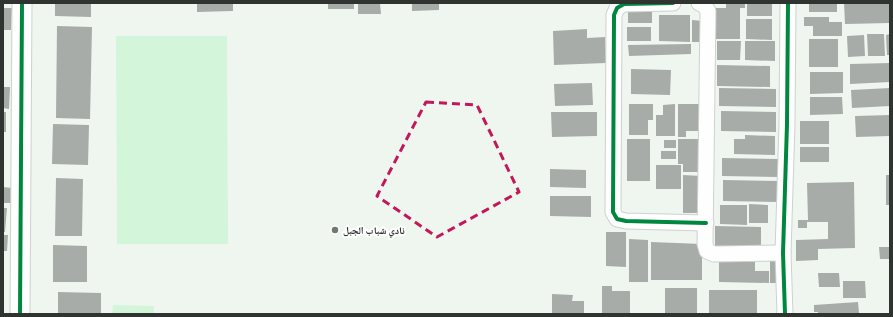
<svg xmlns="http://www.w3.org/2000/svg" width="893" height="317" font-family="'Crimson Pro','Noto Naskh Arabic',serif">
  <rect width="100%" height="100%" fill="#eff6f0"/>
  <g fill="#d3f6db">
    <path d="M116,36h111l1,208h-111z"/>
    <path d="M113,305l41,1v8h-42z"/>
  </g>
  <g fill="#a8aca8">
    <path d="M55,3h36v14l-36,-1z"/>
    <path d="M197,3h36v8l-36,1z"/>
    <rect x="328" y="3" width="26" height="6"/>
    <path d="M358,3h22l1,11h-23z"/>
    <path d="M412,3h27v7l-27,1z"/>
    <path d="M726,3h19v5h-15h10v31h-24v-31h10z"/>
    <rect x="747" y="3" width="25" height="13"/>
    <rect x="809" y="3" width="28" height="9"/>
    <path d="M844,3h46v20l-45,1z"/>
    <path d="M3,8h9l-1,22h-8z"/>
    <rect x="628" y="12" width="24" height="11"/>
    <path d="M659,15h31v27l-31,-1z"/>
    <path d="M804,17h25v5h13v14h-29v-10h-9z"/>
    <path d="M746,19h26v21l-26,-1z"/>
    <path d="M692,20l11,1 -1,21h-10z"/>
    <path d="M57,26l35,1 -2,92 -34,-1z"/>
    <rect x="627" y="27" width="24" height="14"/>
    <path d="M587,29v9l18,-1 1,26 -52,2 -1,-34z"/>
    <path d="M867,34h17l1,22h-17z"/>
    <path d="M890,34v21h-3l-1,-20z"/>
    <path d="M864,35l1,21 -17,1 -1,-21z"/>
    <rect x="809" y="39" width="29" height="28"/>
    <path d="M717,41h24l-1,19h-23z"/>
    <path d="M745,41h30v20l-30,-1z"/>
    <path d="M691,44v10l-62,2 -1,-11z"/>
    <path d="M890,63v19l-40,2v-20z"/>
    <path d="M717,65l53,1v21l-53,-1z"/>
    <path d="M631,69l40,1 -1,25 -39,-1z"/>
    <path d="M810,72h33v21l-33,1z"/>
    <path d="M592,83l1,22 -38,1 -1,-22z"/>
    <path d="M3,87h7l-1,22 -6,-1z"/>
    <path d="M719,88l57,1v18l-57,-1z"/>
    <path d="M890,88v18l-38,2 -1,-18z"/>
    <path d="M810,97h32l1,17 -33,1z"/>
    <path d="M629,104h24v16h-5v15h-19z"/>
    <path d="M675,104v32h-19v-21h7v-10z"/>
    <path d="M678,104h25l-1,23h-4v4h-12v6h-8z"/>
    <path d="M721,111l55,1v20l-55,-1z"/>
    <rect x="3" y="112" width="3" height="20"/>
    <path d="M551,112h46v24l-45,1z"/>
    <path d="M890,115v21l-34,1 -1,-21z"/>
    <rect x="800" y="121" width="29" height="23"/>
    <path d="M53,124l36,1 -1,40 -36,-1z"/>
    <path d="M745,135l30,1v19l-41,-1v-15h11z"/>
    <rect x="627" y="139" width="23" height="42"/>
    <path d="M678,139h22v33h-17v-8h-5z"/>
    <rect x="664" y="140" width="12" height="8"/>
    <rect x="800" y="147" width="29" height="15"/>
    <rect x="661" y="151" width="15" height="8"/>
    <path d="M722,158l57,1v18l-57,-1z"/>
    <rect x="656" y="165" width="25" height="24"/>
    <path d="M550,169l36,1v18l-36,-1z"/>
    <path d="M683,175l19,1 -1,37h-18z"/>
    <rect x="886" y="175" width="4" height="30"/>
    <path d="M56,178l27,1 -1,57h-27z"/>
    <path d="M723,180l57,1v21l-57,-1z"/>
    <path d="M854,182l1,66 -37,1v11l-22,1v-21l32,-1v-17h-21v6h-9v-8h10l-1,-37z"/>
    <path d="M3,187l9,1 1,15h-10z"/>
    <path d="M550,196h41v21l-41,-1z"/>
    <path d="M749,204l19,1v18h-19z"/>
    <path d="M720,205h27v20l-27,-1z"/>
    <path d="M3,208h4l-2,24h-2z"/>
    <path d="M715,226l46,1v21h-46z"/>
    <path d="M606,232h20v35l-20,-1z"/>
    <path d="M3,235h5l-1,16h-4z"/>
    <path d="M629,239l19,1v42h-19z"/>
    <path d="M651,242l51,2v36h-51z"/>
    <path d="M53,245l34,1v36h-34z"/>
    <path d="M879,247h11v12h-10z"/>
    <rect x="770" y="261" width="10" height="22"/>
    <path d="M719,262h36v9h14v12l-50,-1z"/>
    <path d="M818,273h21l1,14h-21z"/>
    <path d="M843,281h22l1,17h-23z"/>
    <path d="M602,286h10v5h18v22h-28z"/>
    <rect x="665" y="288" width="32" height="26"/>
    <rect x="709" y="290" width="48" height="24"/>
    <path d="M58,292l43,1v21h-43z"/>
    <path d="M552,294l21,1 -1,6h12v13h-32z"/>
    <path d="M858,302l1,11 -3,1h-38v-2h-4v-7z"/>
  </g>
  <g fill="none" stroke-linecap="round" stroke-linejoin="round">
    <g stroke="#cdd2cd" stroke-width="17">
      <g id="minor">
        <path d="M673,3l-49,1 -7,4 -3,7 -1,197 4,7 9,2 80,2"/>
        <path d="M699,3l5,2 4,6 -3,233 2,7 7,3 69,-1"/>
        <path d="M785,314l-2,-61 4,-129 1,-121"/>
      </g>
    </g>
    <g stroke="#cdd2cd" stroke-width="21">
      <path id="tertiary" d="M20,314l2,-311"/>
    </g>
    <use href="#minor" stroke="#fdfefd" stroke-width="15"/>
    <use href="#tertiary" stroke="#fdfefd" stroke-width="19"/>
    <g stroke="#fff" stroke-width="6">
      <g id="cycleway">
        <path d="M673,3l-49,1 -7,4 -3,7 -1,197 4,7 9,2 80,2"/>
        <path d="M20,314l2,-311"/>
        <path d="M785,314l-2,-61 4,-129 1,-121"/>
      </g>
    </g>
    <use href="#cycleway" stroke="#00873e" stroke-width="4"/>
  </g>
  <path fill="none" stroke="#c2185b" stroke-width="3" stroke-dasharray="8 5" stroke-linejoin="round" d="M426,102l51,3 42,87 -82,45 -60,-41z"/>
  <circle fill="#727873" stroke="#fff" stroke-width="1.5" cx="335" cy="230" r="4"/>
  <g text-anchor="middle" stroke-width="4" stroke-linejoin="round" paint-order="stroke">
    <g font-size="10" font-weight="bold" fill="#2f3430" stroke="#fff" text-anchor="start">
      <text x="343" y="234">نادي شباب الجبل</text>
    </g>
  </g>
  <rect width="893" height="317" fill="none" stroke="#2f3430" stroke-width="8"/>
</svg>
